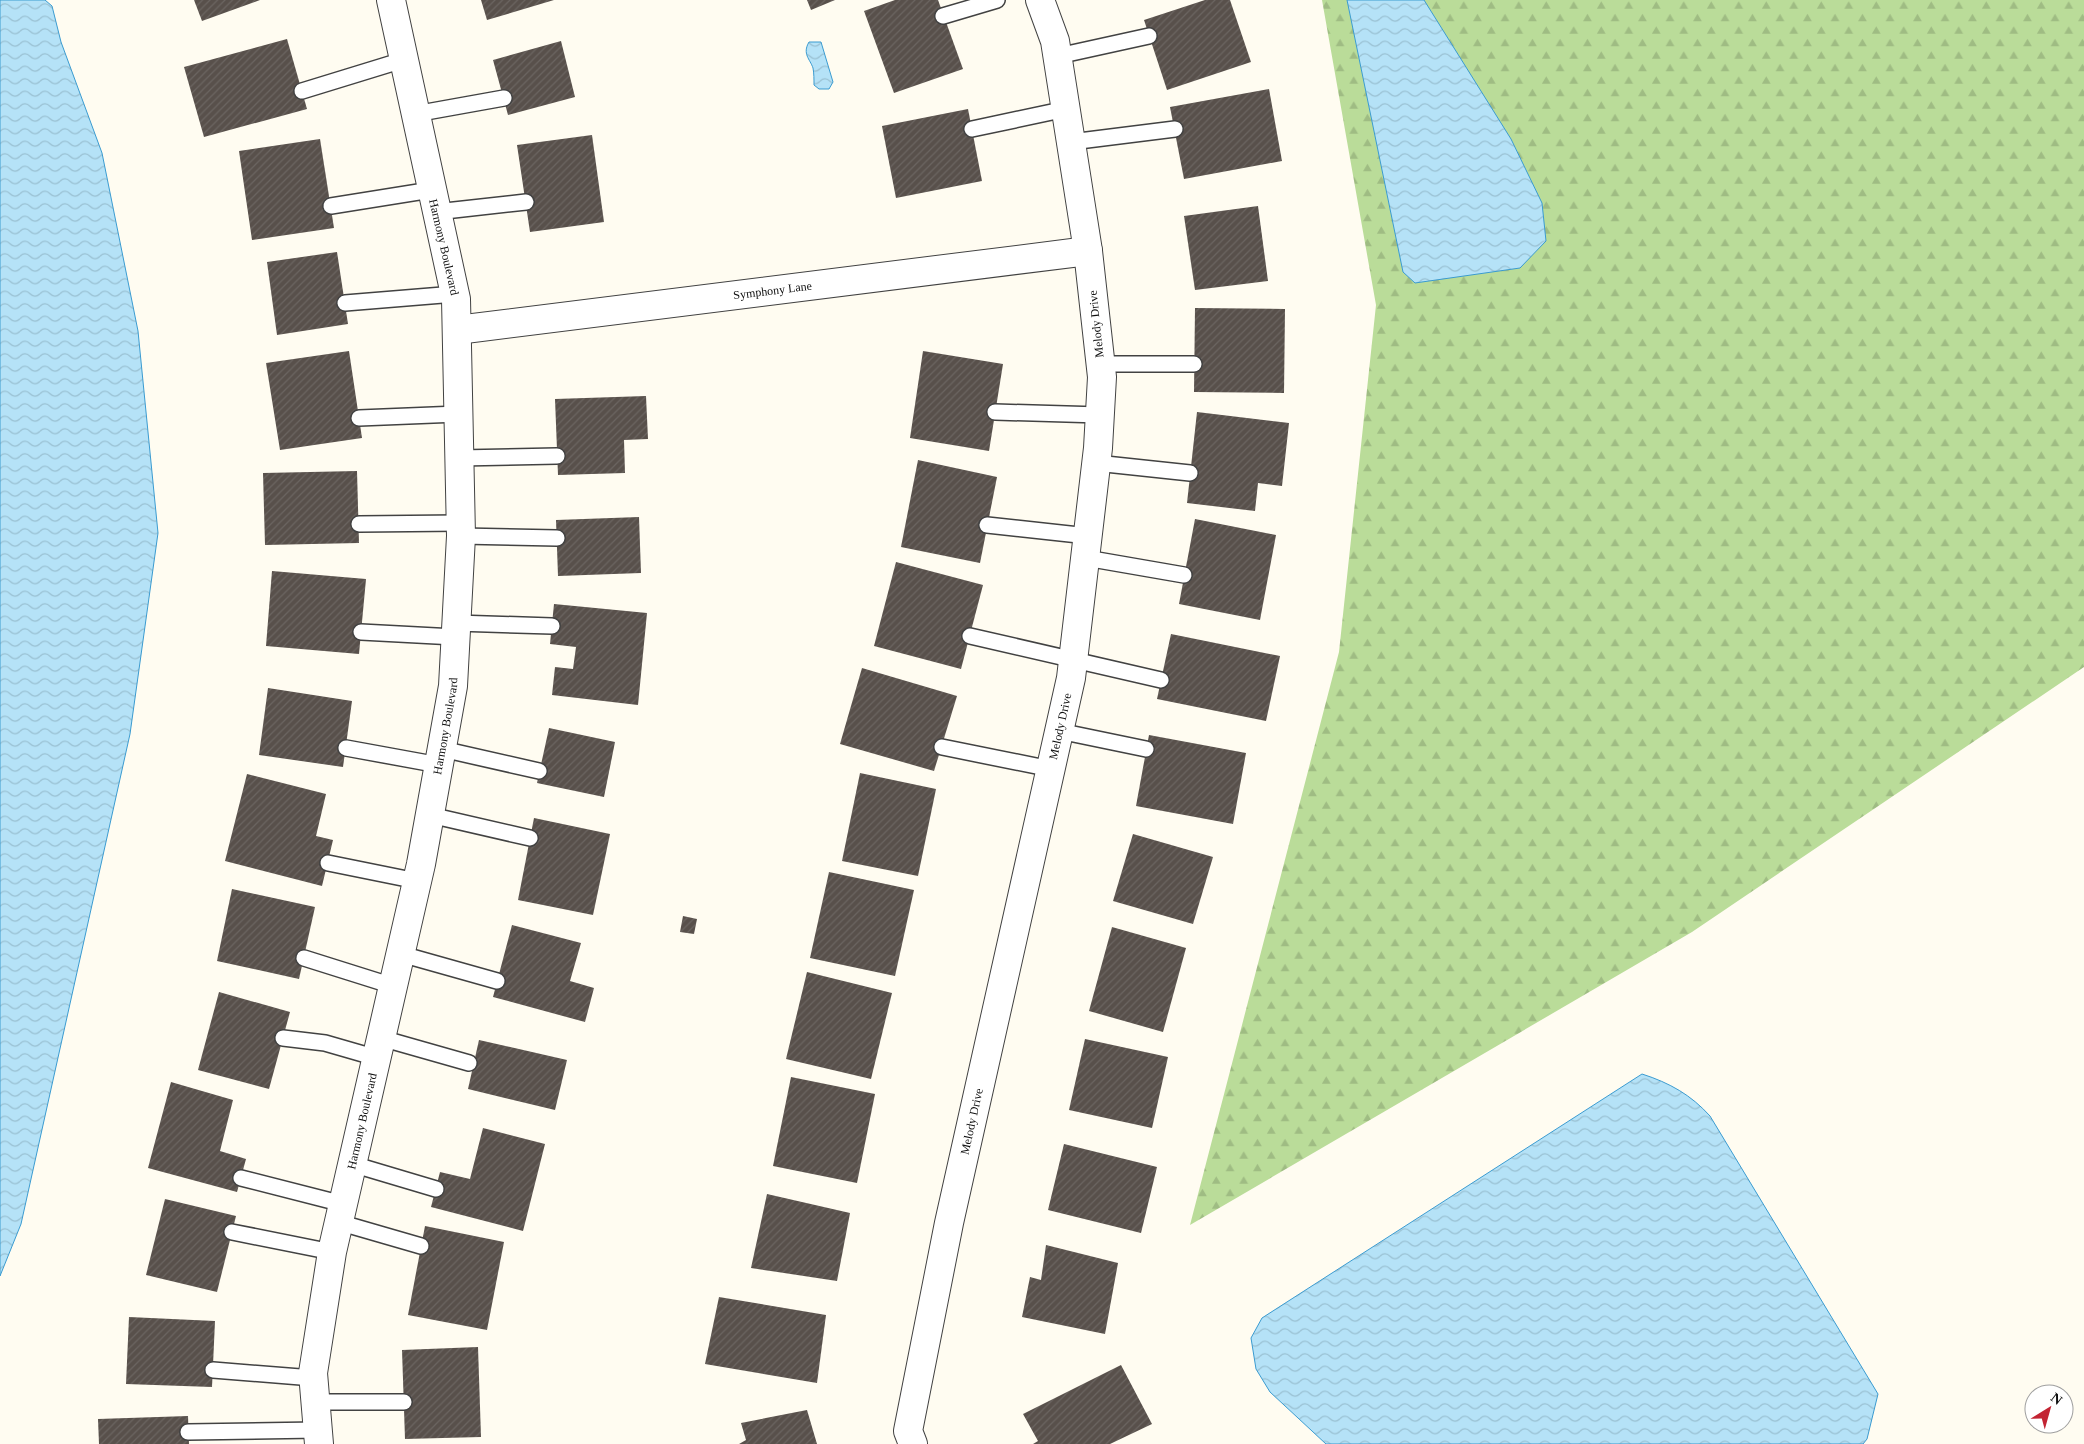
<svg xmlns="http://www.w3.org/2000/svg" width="2084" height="1444" font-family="'Times New Roman',serif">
  <defs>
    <pattern id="forest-firs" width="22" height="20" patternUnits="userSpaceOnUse" patternTransform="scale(1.25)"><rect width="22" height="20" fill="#badc99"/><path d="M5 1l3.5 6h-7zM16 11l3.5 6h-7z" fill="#9fbc83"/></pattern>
    <pattern id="water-waves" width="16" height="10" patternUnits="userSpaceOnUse" patternTransform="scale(1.25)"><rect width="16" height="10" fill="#b5e2f7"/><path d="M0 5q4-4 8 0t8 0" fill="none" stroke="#9ac1d3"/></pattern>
    <pattern id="building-hatch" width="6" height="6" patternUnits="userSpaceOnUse" patternTransform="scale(1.25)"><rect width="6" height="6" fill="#58504b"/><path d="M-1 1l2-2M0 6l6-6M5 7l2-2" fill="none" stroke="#6b6561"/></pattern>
  </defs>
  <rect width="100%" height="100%" fill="#fffcf1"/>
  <path fill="url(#forest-firs)" d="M1322,0h762v667l-392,265 -502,293 149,-573 37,-347z"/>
  <g fill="url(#water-waves)" stroke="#3b9bd0">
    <path d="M0,0h45l7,6 9,36 41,111 36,178 20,202 -28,201 -109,490 -21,52z"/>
    <path d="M1347,0h77l87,139 31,64 4,38 -26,27 -105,15 -12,-11z"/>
    <path d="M809,42h12l12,40 -4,7h-10l-5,-4c0,-5 0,-12 -1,-17 -3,-9 -11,-14 -4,-26z"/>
    <path d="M1642,1074c28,9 49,21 68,42l168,278 -11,45 -4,5h-537l-56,-52 -14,-23 -5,-31 11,-20z"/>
  </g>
  <g fill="url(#building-hatch)">
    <path d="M194,0h66l-58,21z"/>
    <path d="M481,0h73l-67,20z"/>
    <path d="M807,0h28l-24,10z"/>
    <path d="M895,0h43l25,69 -69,24 -30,-82z"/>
    <path d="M1205,0h25l21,62 -84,28 -23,-70z"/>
    <path d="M287,39l20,70 -103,28 -20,-70z"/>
    <path d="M561,41l14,56 -67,18 -15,-55z"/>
    <path d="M1269,89l13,72 -98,18 -14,-72z"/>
    <path d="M968,109l14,72 -86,17 -14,-72z"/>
    <path d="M592,135l12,87 -74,10 -13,-87z"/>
    <path d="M320,139l14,89 -82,12 -13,-89z"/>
    <path d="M1258,206l10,75 -73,9 -11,-74z"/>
    <path d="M337,252l11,72 -71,11 -10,-73z"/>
    <path d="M1195,308l90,1 -1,84 -90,-1z"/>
    <path d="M349,351l13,87 -82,12 -14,-87z"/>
    <path d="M923,351l80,13 -14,87 -79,-13z"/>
    <path d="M646,396l2,43 -24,1 1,33 -67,2 -3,-76z"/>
    <path d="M1197,412l92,11 -7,63 -24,-3 -3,28 -68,-8z"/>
    <path d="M918,460l79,17 -17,86 -79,-16z"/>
    <path d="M357,471l2,72 -94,2 -2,-72z"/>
    <path d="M639,517l2,56 -83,3 -2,-56z"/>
    <path d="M1195,519l81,16 -16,85 -81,-16z"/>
    <path d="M896,562l87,23 -22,84 -87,-23z"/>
    <path d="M272,571l94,8 -7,75 -93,-8z"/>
    <path d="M554,604l93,9 -9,92 -86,-10 3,-28 18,2 3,-22 -26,-3z"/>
    <path d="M1171,634l109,22 -14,65 -109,-22z"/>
    <path d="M862,668l95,28 -23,75 -94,-27z"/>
    <path d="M268,688l84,13 -9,66 -84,-12z"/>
    <path d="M549,728l66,14 -11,55 -67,-14z"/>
    <path d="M1149,735l97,18 -13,71 -97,-18z"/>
    <path d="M860,773l76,16 -18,87 -76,-15z"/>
    <path d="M247,774l79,20 -10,42 17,4 -11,46 -97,-25z"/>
    <path d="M534,818l76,16 -17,81 -75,-15z"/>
    <path d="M1133,834l80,23 -20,67 -80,-23z"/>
    <path d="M829,872l85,18 -19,86 -85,-18z"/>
    <path d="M232,889l83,18 -16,72 -82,-18z"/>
    <path d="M683,916l14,3 -3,15 -14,-2z"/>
    <path d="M512,925l69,18 -11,38 24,7 -9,34 -92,-25z"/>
    <path d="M1112,927l74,21 -23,84 -74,-21z"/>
    <path d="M807,972l85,21 -21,86 -85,-20z"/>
    <path d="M219,992l71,20 -21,77 -71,-19z"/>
    <path d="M1085,1039l83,18 -16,71 -83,-18z"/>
    <path d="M479,1040l88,20 -12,50 -87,-21z"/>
    <path d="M791,1077l84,17 -18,89 -84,-17z"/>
    <path d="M171,1082l62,18 -13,51 26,8 -9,33 -89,-24z"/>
    <path d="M483,1128l62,16 -22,87 -92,-24 9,-35 30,7z"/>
    <path d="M1064,1144l93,23 -16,66 -93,-23z"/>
    <path d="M767,1194l83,19 -13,68 -86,-13z"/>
    <path d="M165,1199l71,17 -19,76 -71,-17z"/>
    <path d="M425,1226l79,16 -17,88 -79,-15z"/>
    <path d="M1046,1245l72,18 -13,71 -83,-17 8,-40 11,3z"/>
    <path d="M719,1297l107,18 -9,68 -112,-19z"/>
    <path d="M129,1317l86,4 -3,66 -86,-3z"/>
    <path d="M478,1347l3,90 -76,2 -3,-89z"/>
    <path d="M1121,1365l31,59 -42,20h-77l5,-3 -15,-27z"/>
    <path d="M807,1410l10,34h-78l7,-4 -5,-17z"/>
    <path d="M188,1416l1,28h-90l-1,-25z"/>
  </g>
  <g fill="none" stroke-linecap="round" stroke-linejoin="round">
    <g stroke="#424242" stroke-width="18">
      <g id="lane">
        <path d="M943,16l54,-16"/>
        <path d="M1058,56l91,-20"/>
        <path d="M302,91l101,-31"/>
        <path d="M415,114l89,-16"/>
        <path d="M972,129l94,-20"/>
        <path d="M1071,142l104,-13"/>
        <path d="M331,206l100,-16"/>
        <path d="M436,212l90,-10"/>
        <path d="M345,303l110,-9"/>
        <path d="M1101,364h93"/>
        <path d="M995,412l105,3"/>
        <path d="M359,418l99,-4"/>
        <path d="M459,458l98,-2"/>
        <path d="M1096,463l94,10"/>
        <path d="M359,524l101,-1"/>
        <path d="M987,525l101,11"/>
        <path d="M461,536l96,2"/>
        <path d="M1086,558l98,17"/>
        <path d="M456,623l96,3"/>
        <path d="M361,632l94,5"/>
        <path d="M970,636l191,44"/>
        <path d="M1059,731l87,18"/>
        <path d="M942,747l109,22"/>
        <path d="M346,748l93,17"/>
        <path d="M442,749l97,22"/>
        <path d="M430,815l100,23"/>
        <path d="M328,863l89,18"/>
        <path d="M401,954l96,27"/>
        <path d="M304,958l89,28"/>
        <path d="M283,1038l42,5 52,15"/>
        <path d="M381,1038l88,25"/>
        <path d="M352,1164l84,25"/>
        <path d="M241,1178l102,26"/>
        <path d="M338,1222l83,24"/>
        <path d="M232,1232l100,20"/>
        <path d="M213,1370l100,8"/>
        <path d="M315,1402h89"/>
        <path d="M188,1432l130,-2"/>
      </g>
    </g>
    <g stroke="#424242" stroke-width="30">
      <g id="street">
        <path id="s1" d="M457,330l631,-79"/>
        <path id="s2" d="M319,1444l-6,-71 19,-121 89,-388 32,-178 8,-150 -5,-237 -65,-299"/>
        <path id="s3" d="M913,1444l-5,-13 41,-208 122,-545 27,-230 4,-71 -14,-126 -33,-210 -15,-41"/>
      </g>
    </g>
    <use href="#lane" stroke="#fff" stroke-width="15"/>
    <use href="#street" stroke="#fff" stroke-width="28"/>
  </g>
  <g text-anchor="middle" stroke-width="5" stroke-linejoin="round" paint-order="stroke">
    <g font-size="12" fill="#0f0f0f" stroke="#fff">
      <text transform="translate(444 247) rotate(77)" y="4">Harmony Boulevard</text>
      <text dy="4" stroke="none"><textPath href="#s1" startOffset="318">Symphony Lane</textPath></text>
      <text transform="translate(1096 324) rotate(-96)" y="4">Melody Drive</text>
      <text dy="4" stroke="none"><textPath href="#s2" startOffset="732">Harmony Boulevard</textPath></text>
      <text dy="4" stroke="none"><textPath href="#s3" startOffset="735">Melody Drive</textPath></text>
      <text dy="4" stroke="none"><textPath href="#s2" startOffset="328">Harmony Boulevard</textPath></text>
      <text dy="4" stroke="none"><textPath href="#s3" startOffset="330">Melody Drive</textPath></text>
    </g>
  </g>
  <g transform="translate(2049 1409) rotate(37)"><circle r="24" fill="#ffffff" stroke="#9f9f9f"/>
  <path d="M0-4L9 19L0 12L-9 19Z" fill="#c32433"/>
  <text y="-8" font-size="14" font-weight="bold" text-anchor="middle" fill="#0f0f0f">N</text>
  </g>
</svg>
